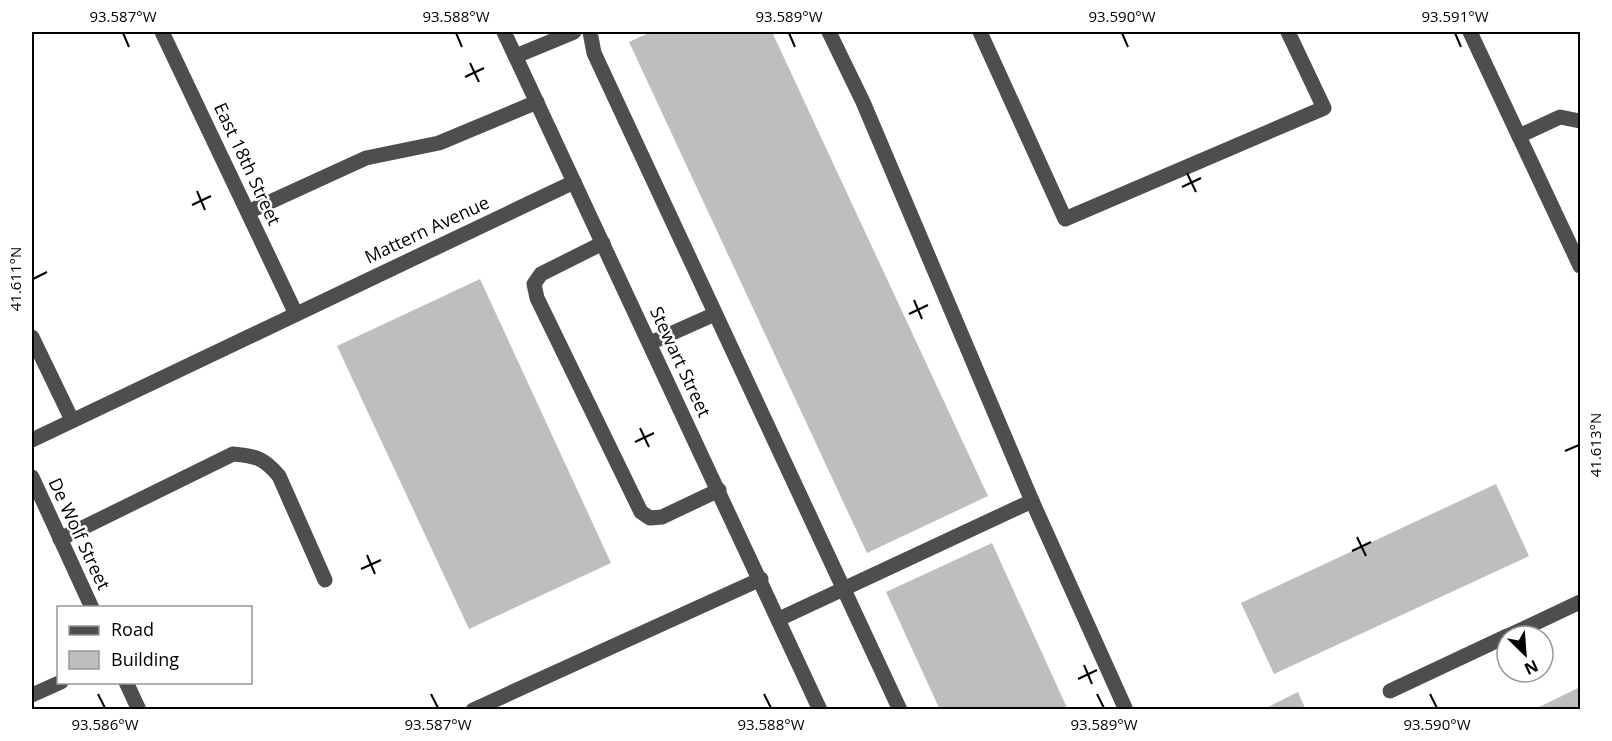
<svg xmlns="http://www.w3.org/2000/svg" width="1612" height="741" font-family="'Open Sans',sans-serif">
  <rect width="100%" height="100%" fill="#fff"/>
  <g fill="#bebebe">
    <path d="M651,32h121l216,464 -121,57 -238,-511z"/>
    <path d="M480,279l131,284 -142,66 -132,-283z"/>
    <path d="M1496,484l33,72 -255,118 -33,-71z"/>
    <path d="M992,543l76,167h-128l-54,-118z"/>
    <path d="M1580,687v23h-47z"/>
    <path d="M1298,692l8,18h-44z"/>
  </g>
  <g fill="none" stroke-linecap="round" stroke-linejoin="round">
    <g stroke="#4e4e4e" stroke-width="15">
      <path d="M162,32l134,282"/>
      <path d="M504,32l316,678"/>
      <path d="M590,32l4,21 306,657"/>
      <path d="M829,32l34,70 169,399 94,209"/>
      <path d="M980,32l85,187 259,-111 -36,-76"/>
      <path d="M1470,32l110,234"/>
      <path d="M516,56l58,-24"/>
      <path d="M1519,136l41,-19 20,4"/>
      <path d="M248,212l118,-54 73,-15 98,-41"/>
      <path d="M603,243l-62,31 -7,10 3,14 104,214 9,6 12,-1 57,-27"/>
      <path d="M32,337l40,83"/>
      <path d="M650,343l65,-29"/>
      <path d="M32,440l542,-258"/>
      <path d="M32,477l60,131"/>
      <path d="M60,539l173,-85c23,2 31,4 46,22l46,104"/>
      <path d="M779,619l253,-118"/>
      <path d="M1508,636l72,-34"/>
      <path d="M126,682l13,28"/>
      <path d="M1390,691l117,-55"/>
      <path d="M32,695l29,-13"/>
      <path d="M473,710l288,-131"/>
    </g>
  </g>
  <path fill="none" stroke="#000" stroke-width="2" d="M123,33l6,14M456,33l6,14M789,33l6,14M1122,33l6,14M1455,33l6,14M470,63l9,19M465,77l19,-9M1187,173l9,19M1182,187l19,-9M197,191l8,19M192,205l19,-9M33,279l14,-7M914,300l8,19M909,314l19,-9M640,428l9,19M635,442l19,-9M1565,451l14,-6M1357,537l9,19M1352,551l19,-9M367,555l8,19M361,569l20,-9M1084,665l8,19M1078,679l19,-9M98,694l7,14M431,694l7,14M764,694l7,14M1097,694l7,14M1430,694l7,14"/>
  <g text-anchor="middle" stroke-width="5" stroke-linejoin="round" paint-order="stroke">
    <g font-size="18" fill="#000" stroke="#fff">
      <text transform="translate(247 164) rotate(65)" y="6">East 18th Street</text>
      <text transform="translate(427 230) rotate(-25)" y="6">Mattern Avenue</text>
      <text transform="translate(680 362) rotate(65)" y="6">Stewart Street</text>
      <text transform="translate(79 534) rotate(65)" y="6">De Wolf Street</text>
    </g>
  </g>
  <rect width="1612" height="741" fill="none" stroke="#ffffff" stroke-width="66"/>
  <rect x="57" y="606" width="195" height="78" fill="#ffffff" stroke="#999999" stroke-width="1.5"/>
  <rect x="69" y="626" width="30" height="9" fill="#4e4e4e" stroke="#999999" stroke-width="1.5"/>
  <text x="111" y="636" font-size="18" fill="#000000">Road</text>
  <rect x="69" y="651" width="30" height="18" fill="#bebebe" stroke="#999999" stroke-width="1.5"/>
  <text x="111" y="666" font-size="18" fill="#000000">Building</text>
  <g transform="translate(1525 654) rotate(155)"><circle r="28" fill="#ffffff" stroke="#999999" stroke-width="1.5"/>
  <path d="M0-4.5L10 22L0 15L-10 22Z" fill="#000000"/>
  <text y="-9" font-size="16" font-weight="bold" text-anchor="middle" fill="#000000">N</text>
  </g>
  <rect x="33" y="33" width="1546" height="675" fill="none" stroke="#000" stroke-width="2"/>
  <g font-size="15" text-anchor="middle" fill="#000">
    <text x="123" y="22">93.587°W</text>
    <text x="456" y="22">93.588°W</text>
    <text x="789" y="22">93.589°W</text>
    <text x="1122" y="22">93.590°W</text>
    <text x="1455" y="22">93.591°W</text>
    <text transform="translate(16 279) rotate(-90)" y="5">41.611°N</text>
    <text transform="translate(1596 445) rotate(-90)" y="5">41.613°N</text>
    <text x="105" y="730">93.586°W</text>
    <text x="438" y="730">93.587°W</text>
    <text x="771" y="730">93.588°W</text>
    <text x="1104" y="730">93.589°W</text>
    <text x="1437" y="730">93.590°W</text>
  </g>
</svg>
